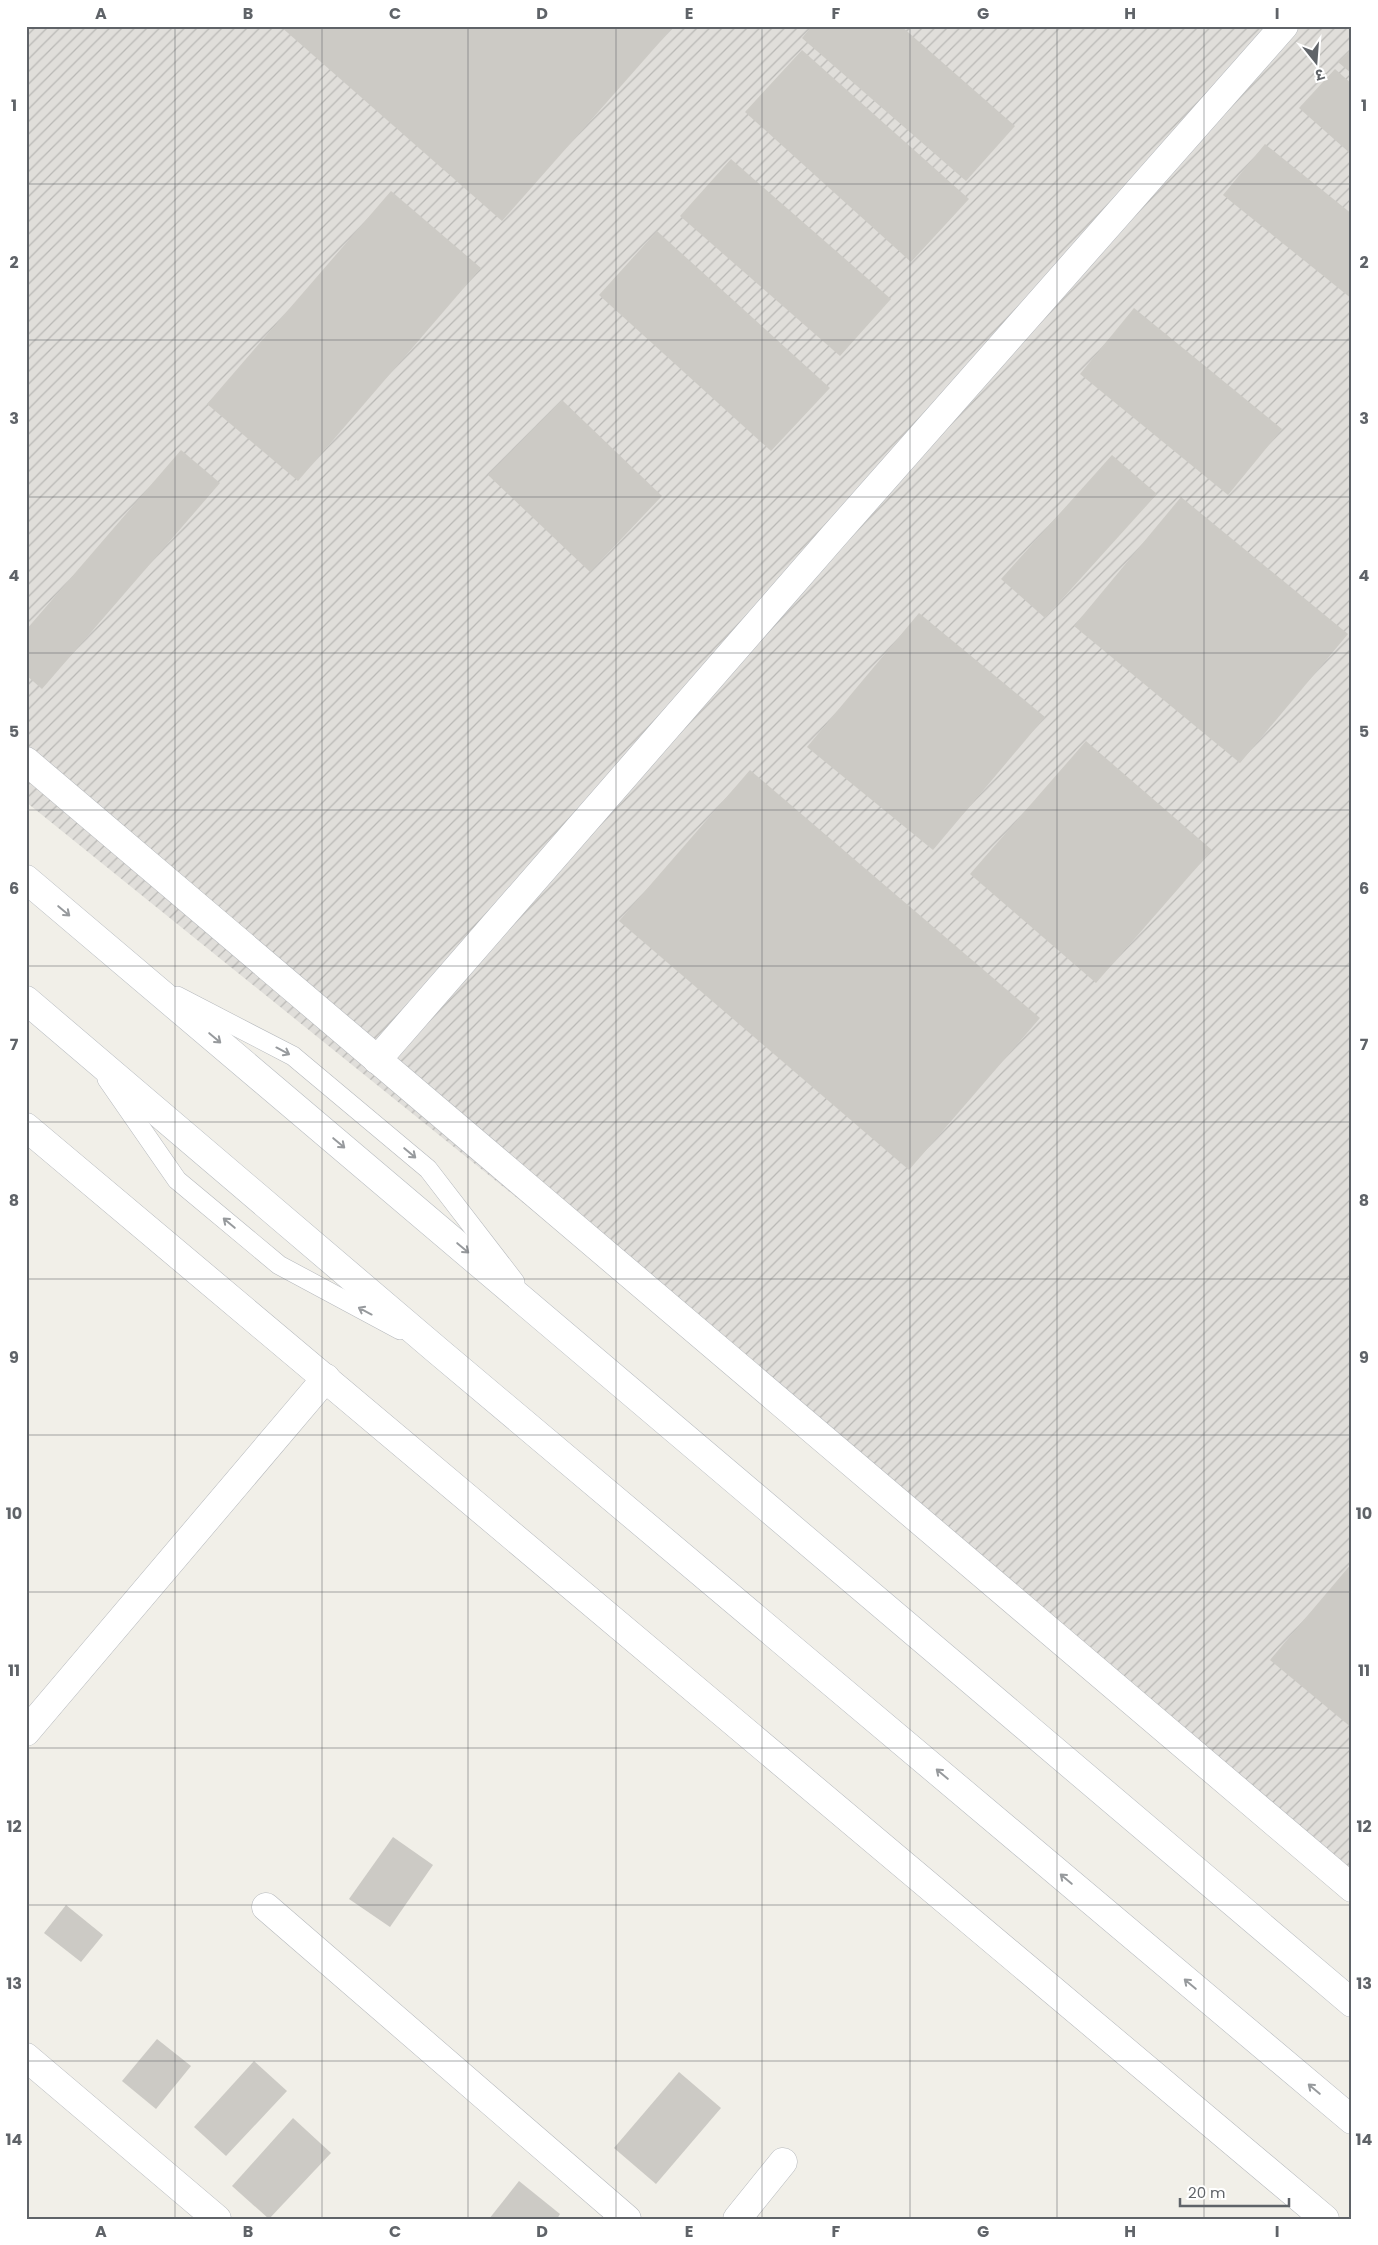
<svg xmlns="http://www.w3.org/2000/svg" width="1378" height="2245" font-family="Poppins,'Noto Sans Devanagari',sans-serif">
  <defs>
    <pattern id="industrial-furrows" width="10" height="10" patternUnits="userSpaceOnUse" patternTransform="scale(1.25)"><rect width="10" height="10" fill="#e0deda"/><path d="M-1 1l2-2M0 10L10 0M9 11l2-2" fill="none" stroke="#b9b8b5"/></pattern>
  </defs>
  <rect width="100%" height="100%" fill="#f1efe8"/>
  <path fill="url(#industrial-furrows)" d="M26,26h1326v1845l-1326,-1069z"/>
  <g fill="#cccac5">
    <path d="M280,26h394l-172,195z"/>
    <path d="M812,26h89l114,100 -49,55 -164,-143z"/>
    <path d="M1352,48v26l-14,-12z"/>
    <path d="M802,50l167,149 -58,63 -166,-150z"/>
    <path d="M1335,69l17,15v71l-53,-47z"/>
    <path d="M1265,144l87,70v85l-129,-104z"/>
    <path d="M731,159l160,140 -51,57 -160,-140z"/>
    <path d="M391,191l90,77 -183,213 -91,-77z"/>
    <path d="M657,231l173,157 -59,63 -172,-156z"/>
    <path d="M1134,308l148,121 -54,66 -148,-121z"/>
    <path d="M562,400l100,96 -72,76 -102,-97z"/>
    <path d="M181,450l39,33 -178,206 -16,-14v-45z"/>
    <path d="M1112,455l45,39 -112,124 -44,-39z"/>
    <path d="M1181,497l167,137 -108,129 -166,-137z"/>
    <path d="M919,613l126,104 -112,133 -126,-103z"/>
    <path d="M1086,741l126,109 -116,133 -126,-109z"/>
    <path d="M750,770l290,248 -131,152 -290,-249z"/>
    <path d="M1352,1563v165l-82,-68z"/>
    <path d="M393,1837l40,28 -43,62 -41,-28z"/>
    <path d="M66,1905l37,30 -22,27 -37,-29z"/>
    <path d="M157,2039l34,27 -35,43 -34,-28z"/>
    <path d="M254,2061l33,30 -61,65 -32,-29z"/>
    <path d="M679,2072l42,36 -65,76 -42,-36z"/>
    <path d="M293,2118l38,35 -62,66 -37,-33z"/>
    <path d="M519,2181l41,33 -3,5h-68z"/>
  </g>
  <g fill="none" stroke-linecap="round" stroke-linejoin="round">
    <g stroke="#b5b8bc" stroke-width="20">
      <g id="lane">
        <path d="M177,996l116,60 135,113 87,113"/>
        <path d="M107,1079l70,101 102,85 121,65"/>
      </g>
    </g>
    <g stroke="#b5b8bc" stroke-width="29">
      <g id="street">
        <path d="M26,761l1326,1127"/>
        <path d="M377,1060l455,-522 452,-512"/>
        <path d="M26,1127l1299,1092"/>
        <path d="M26,1732l300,-354"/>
        <path d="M266,1907l361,312"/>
        <path d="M26,2057l191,162"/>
        <path d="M737,2219l46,-57"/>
      </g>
    </g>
    <g stroke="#b6babf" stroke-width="29">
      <g id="secondary">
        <path d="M26,879l1326,1124"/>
        <path d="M26,1000l412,351 914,769"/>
      </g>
    </g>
    <use href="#lane" stroke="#fff" stroke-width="19"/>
    <use href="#street" stroke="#fff" stroke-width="28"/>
    <use href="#secondary" stroke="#fff" stroke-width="28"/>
  </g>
  <defs><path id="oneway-shaft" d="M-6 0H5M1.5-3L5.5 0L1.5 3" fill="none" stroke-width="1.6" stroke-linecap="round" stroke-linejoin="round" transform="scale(1.25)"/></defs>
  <g stroke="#979a9d">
    <use href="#oneway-shaft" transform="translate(64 911) rotate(40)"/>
    <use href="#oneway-shaft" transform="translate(215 1038) rotate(40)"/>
    <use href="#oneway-shaft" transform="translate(283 1051) rotate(28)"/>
    <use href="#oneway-shaft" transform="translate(339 1143) rotate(40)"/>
    <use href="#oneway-shaft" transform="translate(410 1153) rotate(40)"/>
    <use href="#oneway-shaft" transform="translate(229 1223) rotate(-140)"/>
    <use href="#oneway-shaft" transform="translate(463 1248) rotate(40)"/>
    <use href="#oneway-shaft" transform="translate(365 1311) rotate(-152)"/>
    <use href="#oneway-shaft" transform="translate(942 1774) rotate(-140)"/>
    <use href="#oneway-shaft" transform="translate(1066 1879) rotate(-140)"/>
    <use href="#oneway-shaft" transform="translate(1190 1984) rotate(-140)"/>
    <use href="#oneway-shaft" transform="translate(1314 2089) rotate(-140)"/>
  </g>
  <path fill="none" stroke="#5f6368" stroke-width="1" stroke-opacity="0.55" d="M175,26v2193M322,26v2193M468,26v2193M616,26v2193M762,26v2193M910,26v2193M1057,26v2193M1204,26v2193M26,184h1326M26,340h1326M26,497h1326M26,653h1326M26,810h1326M26,966h1326M26,1122h1326M26,1279h1326M26,1435h1326M26,1592h1326M26,1748h1326M26,1905h1326M26,2061h1326"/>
  <rect width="1378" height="2245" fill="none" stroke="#ffffff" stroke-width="55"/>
  <g transform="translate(1316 62) rotate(163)" stroke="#ffffff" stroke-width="4" paint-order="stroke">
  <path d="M0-4L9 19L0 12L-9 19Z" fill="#5f6368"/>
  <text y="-8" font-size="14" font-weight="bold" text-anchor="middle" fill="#5f6368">उ</text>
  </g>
  <path d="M1180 2198v8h109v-8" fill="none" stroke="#5f6368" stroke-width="2.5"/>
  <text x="1188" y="2198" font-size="15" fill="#5f6368" stroke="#ffffff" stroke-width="4" paint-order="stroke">20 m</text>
  <rect x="28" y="28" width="1322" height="2190" fill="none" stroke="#5f6368" stroke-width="2"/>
  <g font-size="16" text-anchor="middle" font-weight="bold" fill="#5f6368">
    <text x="101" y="19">A</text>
    <text x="248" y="19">B</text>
    <text x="395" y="19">C</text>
    <text x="542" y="19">D</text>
    <text x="689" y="19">E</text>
    <text x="836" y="19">F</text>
    <text x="983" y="19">G</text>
    <text x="1130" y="19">H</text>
    <text x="1277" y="19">I</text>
    <text x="14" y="111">1</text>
    <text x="1364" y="111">1</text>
    <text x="14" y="268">2</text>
    <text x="1364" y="268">2</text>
    <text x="14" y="424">3</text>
    <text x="1364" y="424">3</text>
    <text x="14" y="581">4</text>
    <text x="1364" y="581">4</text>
    <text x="14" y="737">5</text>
    <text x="1364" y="737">5</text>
    <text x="14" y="894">6</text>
    <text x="1364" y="894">6</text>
    <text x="14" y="1050">7</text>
    <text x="1364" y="1050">7</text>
    <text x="14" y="1206">8</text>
    <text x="1364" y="1206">8</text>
    <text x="14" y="1363">9</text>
    <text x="1364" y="1363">9</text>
    <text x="14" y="1519">10</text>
    <text x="1364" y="1519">10</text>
    <text x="14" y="1676">11</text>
    <text x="1364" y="1676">11</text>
    <text x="14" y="1832">12</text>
    <text x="1364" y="1832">12</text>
    <text x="14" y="1989">13</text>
    <text x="1364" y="1989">13</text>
    <text x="14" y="2145">14</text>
    <text x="1364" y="2145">14</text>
    <text x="101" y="2237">A</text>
    <text x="248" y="2237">B</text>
    <text x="395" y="2237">C</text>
    <text x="542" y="2237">D</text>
    <text x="689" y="2237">E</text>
    <text x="836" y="2237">F</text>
    <text x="983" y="2237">G</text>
    <text x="1130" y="2237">H</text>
    <text x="1277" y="2237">I</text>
  </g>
</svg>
